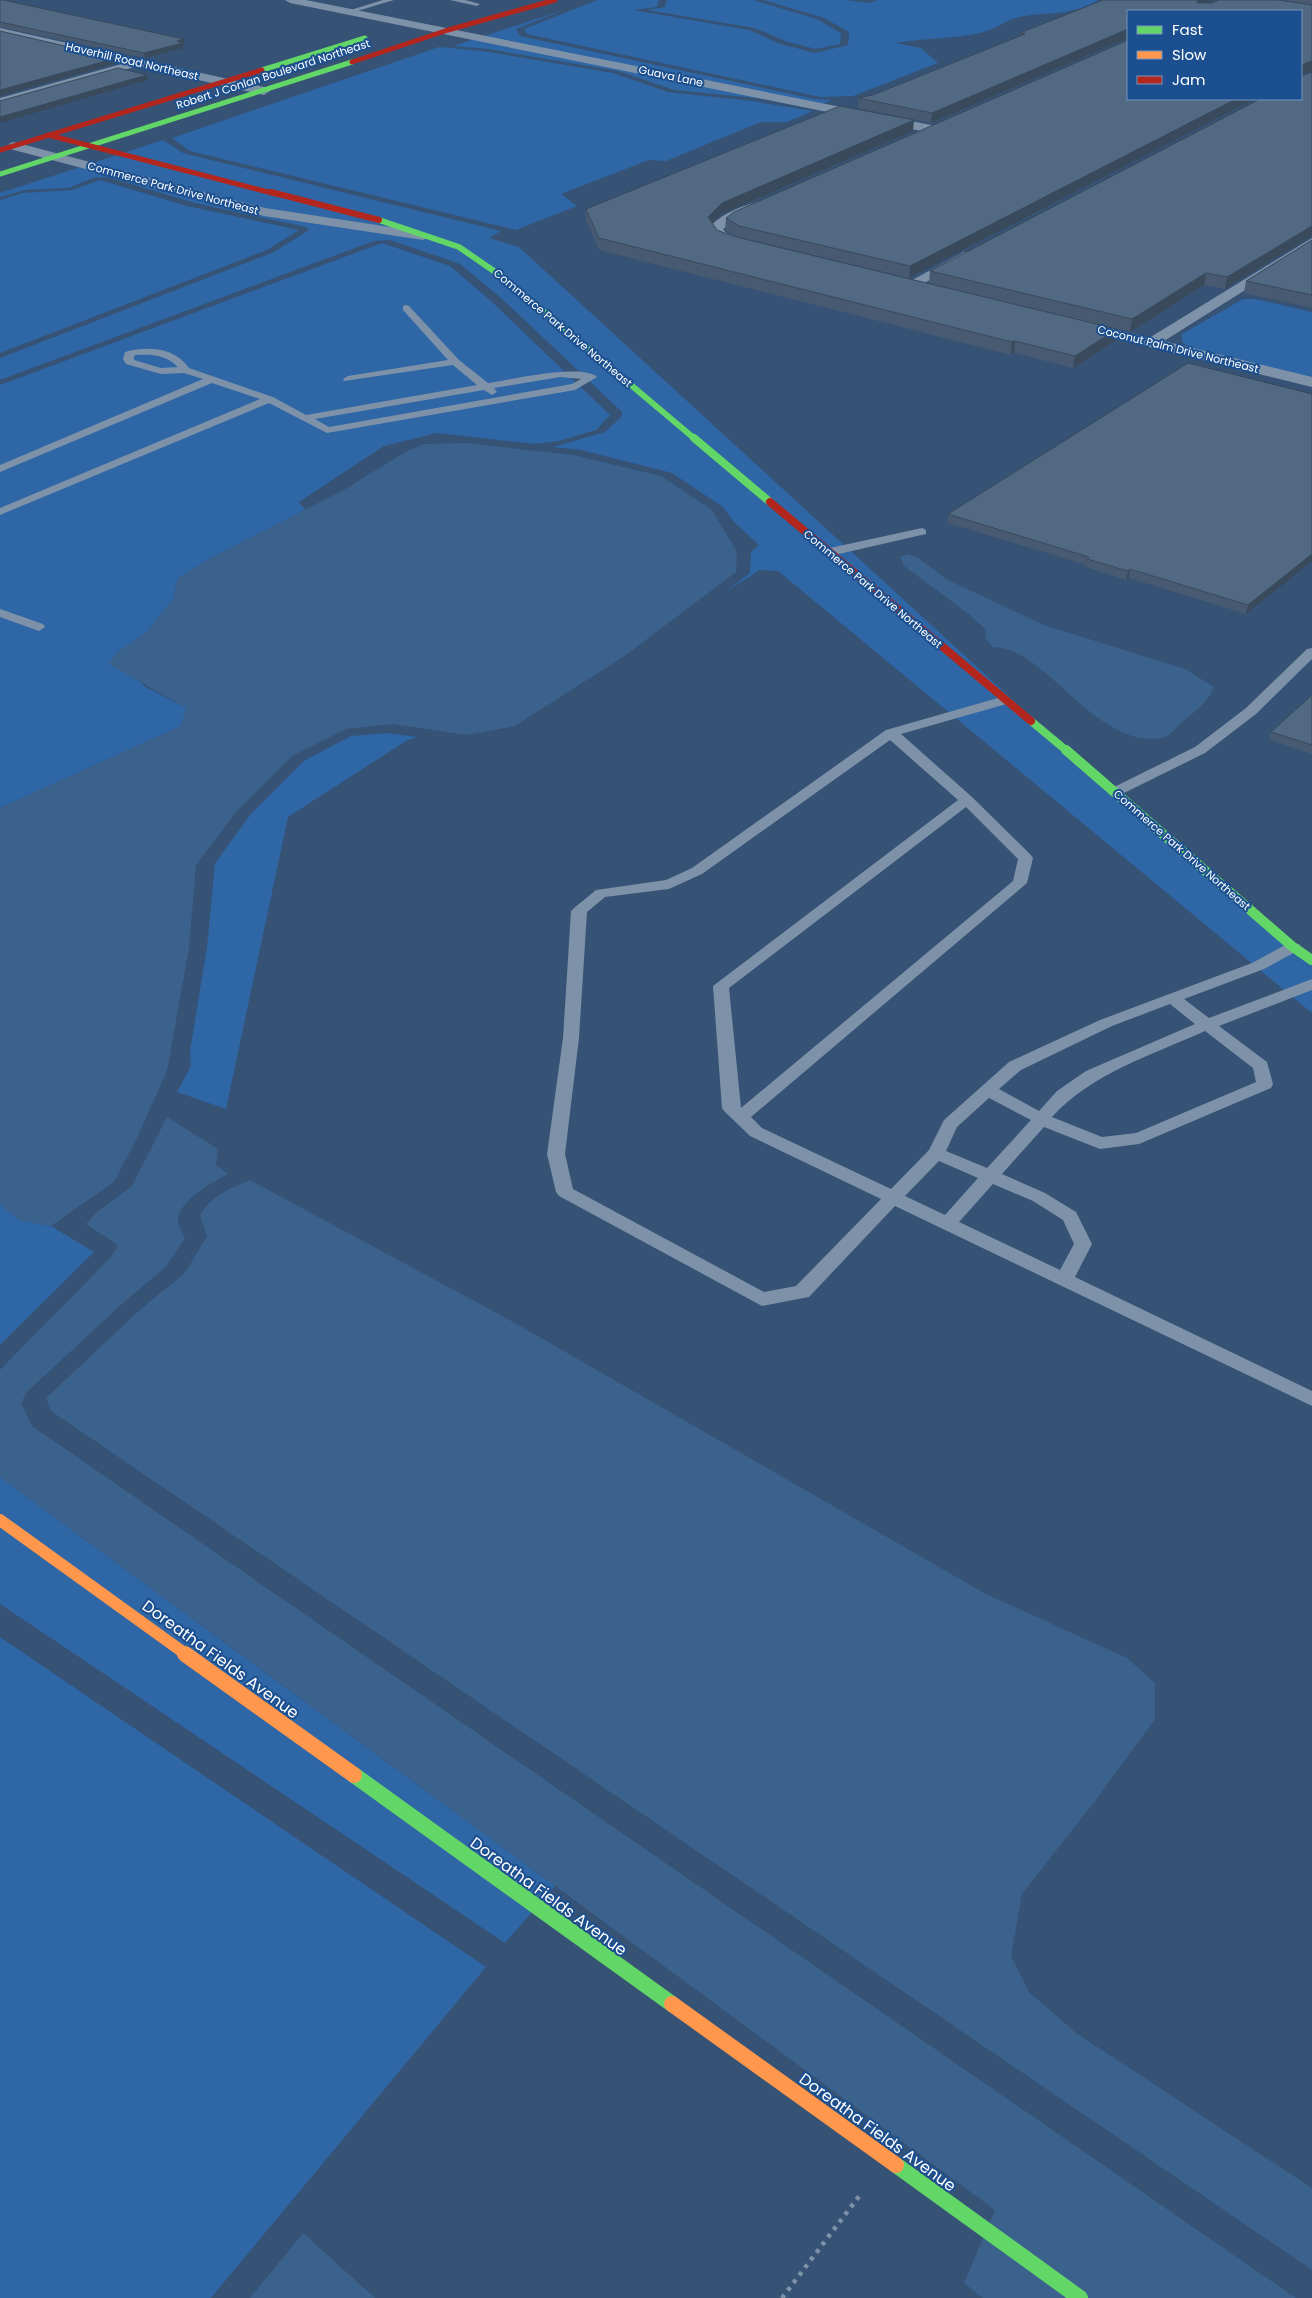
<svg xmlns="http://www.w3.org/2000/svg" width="1312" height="2298" font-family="Poppins,sans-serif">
  <rect width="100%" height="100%" fill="#365274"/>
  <g fill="#2f66a5">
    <path d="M597,0h62l-2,7 -24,3 116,20 32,14 34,9 33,-8 1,-13 -25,-14 -61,-18h83l22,3 10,-3h221c-24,15 -47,12 -74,16 -18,2 -27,13 -45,17 -28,6 -57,5 -84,10l25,5 17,15 -85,33 -33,1 -293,-63 -3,-5z"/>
    <path d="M667,0h86l64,19 24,14 -1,11 -24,5 -28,-7 -34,-14 -107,-18 18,-3z"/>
    <path d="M564,10l-48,19 4,7 295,63 17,1 -21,8 -55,-10 -82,-8 -56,-19 -130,-22 -35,-3z"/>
    <path d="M439,47l44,4 130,22 55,19 84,9 61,10 -26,11h-26l-95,39 -17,-1 -88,34 16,12 -61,24 -326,-79 -18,-13z"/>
    <path d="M163,140l20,13 318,78 -12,7 30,9 696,638 97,74v54l-534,-442 -18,-1 -36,23 26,-20 1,-21 8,-7 -26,-24 -10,-14 -51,-34 -91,-23 -28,-3 52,-15 17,-16v-4l-121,-114 -41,-34 -70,-24 -16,1 -374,139v-22l274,-106 35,-22 -3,-3 -111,-24 -87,-26 -15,1 -24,10 -44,2 -25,7v-4z"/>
    <path d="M100,180l87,26 112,24 -32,20 -267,103v-153l23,-7 49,-3z"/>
    <path d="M382,243l68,23 40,34 120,115 -14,15 -37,11 -25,3 -97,-11 -53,13 -85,56 6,8 -96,49 -31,19 -5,21 -27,34 -30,20 28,33 42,22 -5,18 -181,82v-423z"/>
    <path d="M1243,299h13l56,13v66l-121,-29 -9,-7v-8z"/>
    <path d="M389,733l28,4 -11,4 -118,76 -62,292 -49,-17 14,-26 -1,-15 17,-104 8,-84 36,-49 54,-54 46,-24z"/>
    <path d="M0,1204l19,16 32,6 43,26 -94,93z"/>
    <path d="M0,1477l555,409 -50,57 -505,-339z"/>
    <path d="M0,1637l486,330 -275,331h-211z"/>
  </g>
  <g fill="#3b618d">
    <path d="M466,443l107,12 88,21 51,34 25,42 -1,20 -110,83 -111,71 -48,9 -74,-11 -47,5 -54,27 -56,56 -40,53 -7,83 -22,123 -30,67 -23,44 -63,44 -32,-6 -19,-16v-396l181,-82 5,-18 -77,-44 7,-11 30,-20 27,-34 5,-21 31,-19 133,-68 63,-39 19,-8z"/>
    <path d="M907,554l10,3 29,22 98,46 141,44 29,18c-6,16 -20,25 -33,36 -4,4 -9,10 -14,13 -8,4 -19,3 -27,2 -58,-12 -99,-91 -147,-91l-8,-9 1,-8 -16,-15 -66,-49 -4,-9z"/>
    <path d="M167,1117l51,32 -2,16 12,9c-15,8 -49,27 -50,45 0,6 5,14 7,19l-20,30 -40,33 -98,91 -6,11 11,23 1264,872h-313l-19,-15 31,-73 -995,-733v-107l111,-113 6,-10 -2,-4 -29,-19 11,-12 35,-26z"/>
    <path d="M250,1180l267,144 469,270 141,64 28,25v36l-60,82 -73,93 -11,62 18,36 47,41 236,155v82l-1261,-859 -5,-13 96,-90 43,-35 22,-37 -7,-20c8,-19 33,-29 50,-36z"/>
    <path d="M303,2233l72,65h-125z"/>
  </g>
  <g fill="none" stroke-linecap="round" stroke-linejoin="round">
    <path stroke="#7d92a8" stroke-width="4.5" stroke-dasharray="4 5.5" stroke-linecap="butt" d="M782,2298l78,-103"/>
    <g fill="#7d92a8" fill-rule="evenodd">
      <path d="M383,0h11l-47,14 -3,-2z"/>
      <path d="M450,0h15l15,4 -3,2z"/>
      <path d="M406,305l3,1 50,54 29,23c22,-3 93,-20 109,-6l-22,13 -248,43 -58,-30 -269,112v-7l260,-109 -48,-16 -212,89v-7l203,-86 -19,-6 -23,1 -35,-10 -3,-5 2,-7c23,-6 49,-5 64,16l84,29 33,18 171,-30 -24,-20 -109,16 -1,-2 5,-3 100,-16 -45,-50v-4zM136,355c16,-1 30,0 42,12l-17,1 -27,-8v-4zM560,377l21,2 -9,5 -243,43 -14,-8 169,-29 8,5 5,-3 -3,-4z"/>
      <path d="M922,528l4,2v4l-96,22 -6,-4 6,-4z"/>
      <path d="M0,609l43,15 2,3 -6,4 -39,-14z"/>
      <path d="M1312,648v11l-56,55 -51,39 -85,42h-10l-2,-3 2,-3 85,-42 51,-39 61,-59z"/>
      <path d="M1005,696l7,4 -2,3 -109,31 71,63 59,58 2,3 -6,25 -276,234 11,11 129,61 38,-39 15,-30 65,-58 91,-42 152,-57 35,-19h12l2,3 -2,3 -35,19 -80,30 25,19 103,-39v11l-93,36 48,36 6,22 -2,4 -132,56 -39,5 -56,-22 -42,47 43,19 31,19 16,32 -17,33 237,114v15l-417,-200 -86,91 -47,9 -203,-110 -3,-4 -9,-38 16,-116 8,-127 3,-3 22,-18 70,-10 26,-12 194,-138zM890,740l68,60 -245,186 9,122 3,4 25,24 131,63 -85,87 -32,6 -191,-103 -8,-35 14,-116 8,-126 18,-15 64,-8 33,-15zM966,807l52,52 -5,22 -272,227 -12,-120zM1170,1004l25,20 -109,47 -29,20 -18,20 -40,-22 22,-19 91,-44zM1205,1031l48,37 3,14 -120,51 -34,4 -50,-20c40,-44 100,-62 153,-86zM989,1098l42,22 -44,48 -41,-17 11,-24zM939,1161l39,17 -33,37 -40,-19zM993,1184l40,17 30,19 11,24 -14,26 -101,-48z"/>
    </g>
    <g fill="#7d92a8" fill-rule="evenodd">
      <path d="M285,0h21l625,125 6,4 -6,4 -641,-130z"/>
      <path d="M0,28l264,59 6,4 -6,4 -126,-29 -138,40v-8l125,-35 -125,-29z"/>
      <path d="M14,142l251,66 158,24 7,4 -7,4 -159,-24 -254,-67 -2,-3 2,-3z"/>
      <path d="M761,201l7,4 -2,3 -33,14 -10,7 3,4 24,9 2,3 -2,3h-10l-25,-9 -6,-11c11,-14 35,-23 52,-27z"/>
      <path d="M1312,238v10l-148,93 148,36v10l-236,-58 -3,-3 8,-5 68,17z"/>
      <path d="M964,252l7,4 -2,3 -54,29 -5,1 -7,-4z"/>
    </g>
    <g stroke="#63d668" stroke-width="5">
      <path d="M262,70l103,-32"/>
      <path d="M0,174l352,-112"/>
    </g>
    <path stroke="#63d668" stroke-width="6" d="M379,220l80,27 45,31 191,161"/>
    <g stroke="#63d668" stroke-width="8">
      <path d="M694,438l76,64"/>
      <path d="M1031,721l36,30"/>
    </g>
    <path stroke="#63d668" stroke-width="10" d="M1066,750l227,197 19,13"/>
    <g stroke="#63d668" stroke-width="16">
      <path d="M354,1775l318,229"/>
      <path d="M896,2165l184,133"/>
    </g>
    <path stroke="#ff974d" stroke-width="12" d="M0,1520l187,135"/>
    <g stroke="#ff974d" stroke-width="16">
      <path d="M185,1654l169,121"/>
      <path d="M672,2004l224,161"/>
    </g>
    <g stroke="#b3261e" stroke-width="5">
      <path d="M352,62l96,-32 107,-30"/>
      <path d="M48,135l228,59"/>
      <path d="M0,150l262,-80"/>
    </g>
    <path stroke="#b3261e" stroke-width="6" d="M271,192l108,28"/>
    <path stroke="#b3261e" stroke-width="8" d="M770,502l261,219"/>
  </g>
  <g fill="#475a72">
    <path d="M0,0l184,44 -1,1v3l-38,10 -145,-31z"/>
    <path d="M1103,0h112l-6,3 103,68 -10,3v2l10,-4v164l-87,53 -21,-4 -74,47 -201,-49 1,-12 371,-172 -173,-88v28l-1,-1 -196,85 -73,-15v-10l15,-3 146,-59 1,-3z"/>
    <path d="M1281,0h31v5z"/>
    <path d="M1128,40l-219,238 -170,-41 -14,-7 1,-12z"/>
    <path d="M913,131l-191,83 -10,10 5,6 15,6 385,93 -2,12 -42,27 -59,-15 -3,2 -412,-105 -13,-30v-11z"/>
    <path d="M1312,240v68l-68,-15 2,-12z"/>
    <path d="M1312,394l-66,220 -117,-36 -3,2 -40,-13v-2l-138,-42v-9z"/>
    <path d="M1312,695v59l-43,-14 2,-8z"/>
  </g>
  <g fill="#394a5c">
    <path d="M1197,0h18l-19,9z"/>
    <path d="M1128,29l-1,9 -196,85 1,-10z"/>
    <path d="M184,39v5l-1,1v3l-38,10 -1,-5z"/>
    <path d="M117,58v5l-117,33v-6z"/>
    <path d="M1312,61v10l-11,3v-9z"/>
    <path d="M147,75v5l-147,43v-6z"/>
    <path d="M1236,99h18l-345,179 1,-12z"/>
    <path d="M914,120l-1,11 -191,83 -15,15 1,-12 14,-14z"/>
    <path d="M1312,226v10l-87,53 2,-12z"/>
    <path d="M1206,273l-2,12 -74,47 2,-13z"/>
    <path d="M1117,329l-2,12 -42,27 2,-12z"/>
    <path d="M1015,341l-1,12 -3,2 1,-13z"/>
    <path d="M1312,554v7l-66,53 2,-9z"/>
    <path d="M1130,569l-1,9 -3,2 2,-9z"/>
  </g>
  <g fill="#526984" stroke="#394a5c">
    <path d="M0,0h3l181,39 -7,2 6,2 -39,10 -144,-31z"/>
    <path d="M1103,0h95l-1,3h15l7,-3h59l34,5v56l-11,4 1,11 10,-4v154l-85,51 -21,-4 -74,46 -202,-48 330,-172h41v-88h-173v18l-196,84 -74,-15 15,-3 152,-61 -5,-1z"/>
    <path d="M0,31l117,27 -117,32z"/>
    <path d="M1128,40v59h108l-326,167 -171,-40 -13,-8 8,-6z"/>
    <path d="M118,68l29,7 -147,42v-16z"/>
    <path d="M840,106l74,14 -192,83 -14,14 9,13 15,6 385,93 -42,27 -60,-15 -3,1 -413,-104 -13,-29z"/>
    <path d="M1312,240v55l-66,-14z"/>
    <path d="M1188,363l124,31v160l-64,51 -118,-36 -2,2 -41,-12 2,-2 -141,-43z"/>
    <path d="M1312,695v50l-41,-13z"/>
  </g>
  <g text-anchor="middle" stroke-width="4" stroke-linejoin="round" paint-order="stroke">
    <g font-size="11" fill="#fff" stroke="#1b4f8f">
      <text transform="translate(132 61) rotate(13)" y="4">Haverhill Road Northeast</text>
      <text transform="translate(273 74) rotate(-18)" y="4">Robert J Conlan Boulevard Northeast</text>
      <text transform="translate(671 76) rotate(12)" y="4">Guava Lane</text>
      <text transform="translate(173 188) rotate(15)" y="4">Commerce Park Drive Northeast</text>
      <text transform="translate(563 328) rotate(40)" y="4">Commerce Park Drive Northeast</text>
      <text transform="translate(1178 349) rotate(14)" y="4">Coconut Palm Drive Northeast</text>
      <text transform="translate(873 589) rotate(40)" y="4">Commerce Park Drive Northeast</text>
      <text transform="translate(1182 850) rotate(41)" y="4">Commerce Park Drive Northeast</text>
    </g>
    <g font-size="16" fill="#fff" stroke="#1b4f8f">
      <text transform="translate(221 1659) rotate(36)" y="6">Doreatha Fields Avenue</text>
      <text transform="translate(549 1896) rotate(36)" y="6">Doreatha Fields Avenue</text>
      <text transform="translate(878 2132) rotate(36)" y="6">Doreatha Fields Avenue</text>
    </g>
  </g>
  <rect x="1127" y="10" width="175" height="90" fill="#1b4f8f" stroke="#7695bc"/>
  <rect x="1137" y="26" width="25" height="8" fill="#63d668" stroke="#7695bc"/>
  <text x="1172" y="35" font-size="15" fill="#ffffff">Fast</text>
  <rect x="1137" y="51" width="25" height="8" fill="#ff974d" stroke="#7695bc"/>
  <text x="1172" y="60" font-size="15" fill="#ffffff">Slow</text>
  <rect x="1137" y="76" width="25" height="8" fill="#b3261e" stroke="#7695bc"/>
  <text x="1172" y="85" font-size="15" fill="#ffffff">Jam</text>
</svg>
